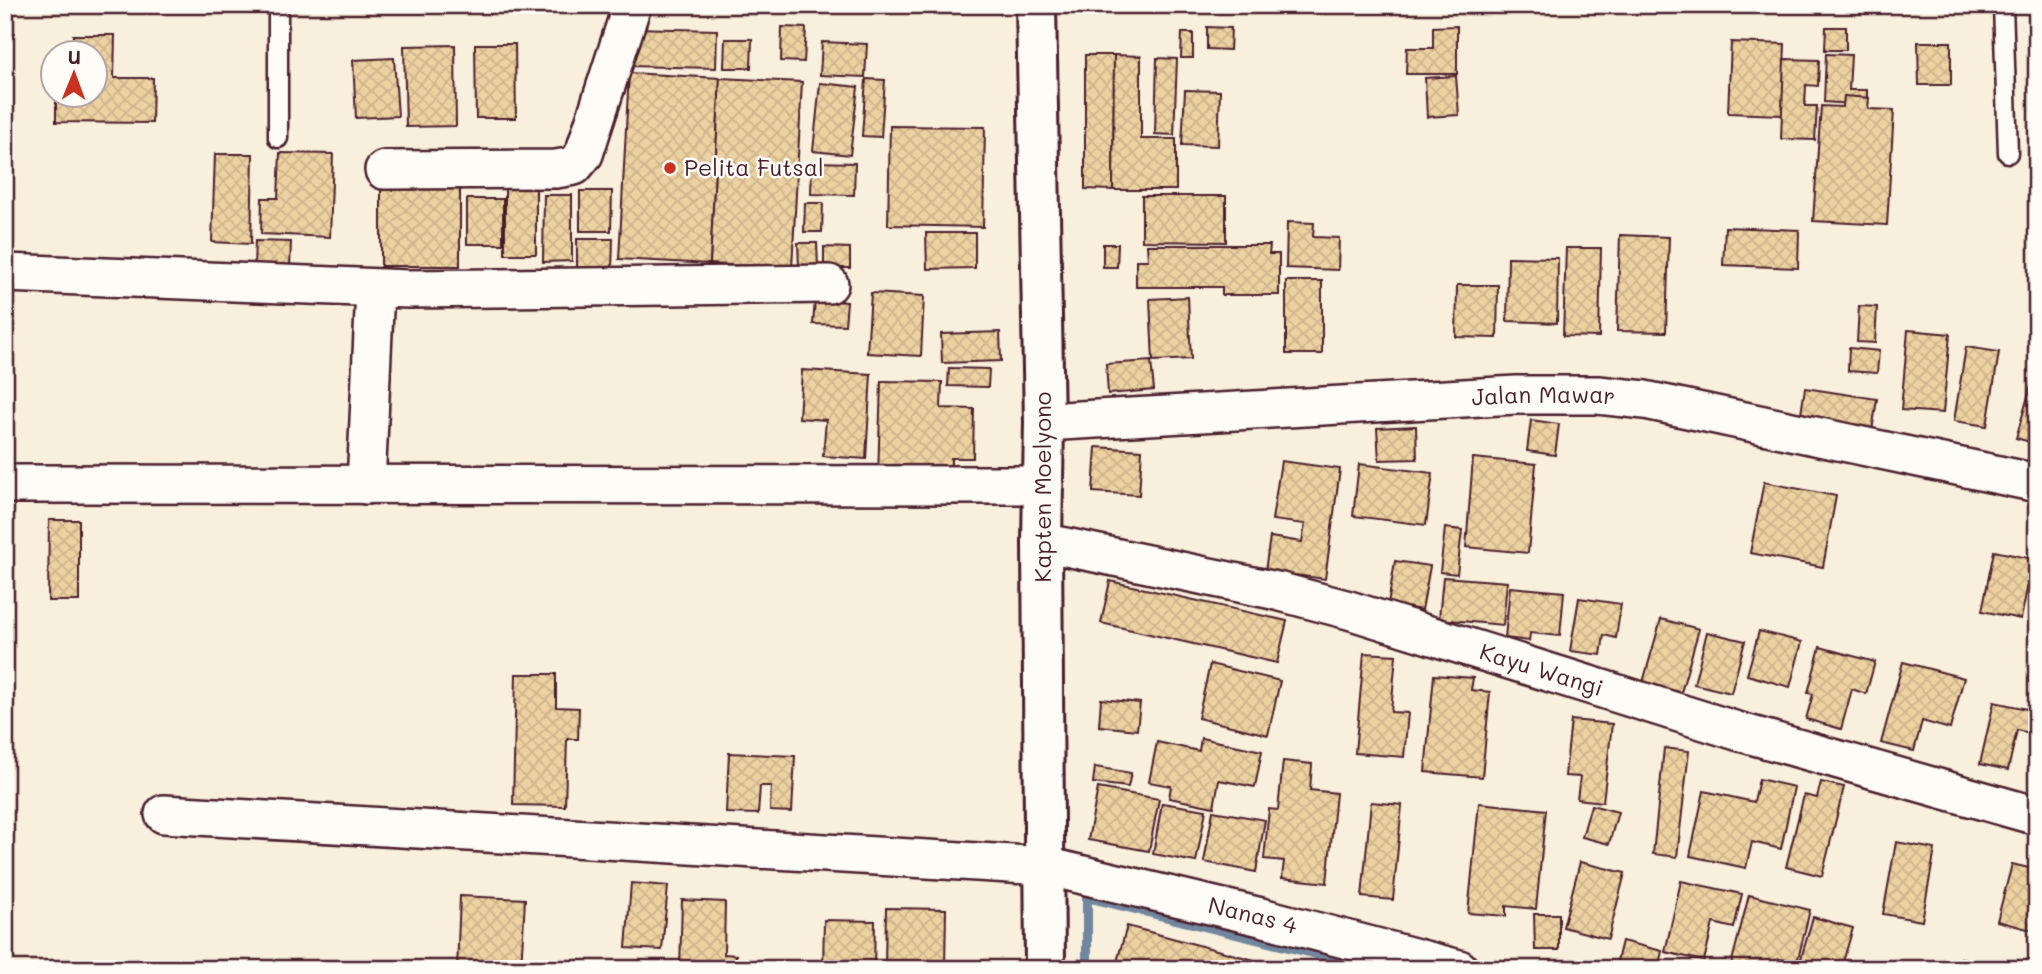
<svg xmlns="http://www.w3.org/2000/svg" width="2042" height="974" font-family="Mali,sans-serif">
  <defs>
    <pattern id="building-cross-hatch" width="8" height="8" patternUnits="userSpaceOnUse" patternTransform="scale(1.75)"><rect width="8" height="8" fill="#edd2a1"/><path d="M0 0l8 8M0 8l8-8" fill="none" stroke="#cdb48b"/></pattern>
  </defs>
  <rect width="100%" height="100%" fill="#f8efdd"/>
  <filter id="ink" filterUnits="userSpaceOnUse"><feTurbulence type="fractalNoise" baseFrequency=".0143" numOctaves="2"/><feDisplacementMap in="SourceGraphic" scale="14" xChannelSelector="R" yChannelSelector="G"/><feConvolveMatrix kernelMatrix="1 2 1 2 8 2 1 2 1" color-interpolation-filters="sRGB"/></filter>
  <g filter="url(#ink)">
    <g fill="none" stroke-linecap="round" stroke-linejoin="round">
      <path stroke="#70879f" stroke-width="10" d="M1087,969v-72l290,72"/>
    </g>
    <g fill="url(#building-cross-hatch)" stroke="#4a1f2b" stroke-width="2">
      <path d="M1457,26v48h-51l1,-26h26v-21z"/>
      <path d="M782,27l24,1 -2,34 -23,-1z"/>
      <path d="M1207,27l24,1 -1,22 -23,-1z"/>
      <path d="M1826,27h20v23h-21z"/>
      <path d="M630,28l87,2 -1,38 -87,-2z"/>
      <path d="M1182,33h11v25h-12z"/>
      <path d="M73,35h42l-1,43h39l-1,45 -96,-1v-24h16v-4h22v-42h-21z"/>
      <path d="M725,39h27l-1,29h-27z"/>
      <path d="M822,42l45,2 -2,33 -45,-2z"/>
      <path d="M1731,42l54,2 -3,71 -54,-2z"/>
      <path d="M1918,42h33v43h-32z"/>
      <path d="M475,44h40l1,74h-40z"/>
      <path d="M455,45l1,81 -50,1 -2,-81z"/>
      <path d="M1826,54l25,1 -2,35h18v15l-43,-3z"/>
      <path d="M1085,55h29l-1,135 -28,-1z"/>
      <path d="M1114,55l27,1v83h35v51h-63z"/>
      <path d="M394,58l4,58 -42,2 -3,-58z"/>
      <path d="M1157,58l20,1 -3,76 -19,-1z"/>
      <path d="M1784,59l35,1 -1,26 -12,-1 -1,21h12l-2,34 -34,-1z"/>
      <path d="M629,73l91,5 -10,186 -91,-5z"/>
      <path d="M1456,76l3,39 -32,2 -2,-39z"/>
      <path d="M720,78l82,4 -10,186 -82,-4z"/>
      <path d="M866,79l19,1 -4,57 -19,-1z"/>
      <path d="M820,83l38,4 -8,68 -37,-4z"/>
      <path d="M1185,90l35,1 -2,55 -36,-1z"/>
      <path d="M1844,96l25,2 -1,11 26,1 -7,115 -74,-4 8,-115 22,1z"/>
      <path d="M890,126l95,1 -2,100 -95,-2z"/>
      <path d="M280,153l53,1 -3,83 -69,-3 1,-36h16z"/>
      <path d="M215,154h38l-2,90 -39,-2z"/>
      <path d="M812,162l43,1 -1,32 -43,-1z"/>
      <rect x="505" y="182" width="31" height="72"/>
      <rect x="381" y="184" width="79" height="82"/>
      <path d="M580,191h32l-1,40h-31z"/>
      <path d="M544,195h28v66l-29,1z"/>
      <path d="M1142,196h84v46l-84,-1z"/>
      <rect x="467" y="199" width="36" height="45"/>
      <path d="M805,203h18l-1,29h-18z"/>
      <path d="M1287,222l27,1 -1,14 26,1 -1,32 -52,-2z"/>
      <path d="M1725,227l74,3 -1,38 -75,-3z"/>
      <path d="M926,233h49v35l-48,1z"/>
      <path d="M1620,235l49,2 -3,95 -49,-1z"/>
      <path d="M577,239h36l-1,31h-35z"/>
      <path d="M255,241l36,1 -1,26 -36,-1z"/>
      <path d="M798,243h19l1,24h-19z"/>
      <path d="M1103,244h15l-1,23h-14z"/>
      <path d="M1147,245h123l-1,9h10v41h-57v-8h-86v-27h12z"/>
      <path d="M824,247l26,1v20h-26z"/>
      <path d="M1566,248h35l-2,89 -36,-1z"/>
      <path d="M1508,257l50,1 -1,65 -50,-2z"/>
      <rect x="1286" y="281" width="36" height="73"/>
      <path d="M1457,285h41l-1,53 -41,-1z"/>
      <path d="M871,293l53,3 -3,60 -54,-3z"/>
      <path d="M1188,297l3,62 -38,2 -3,-62z"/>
      <path d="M815,300l32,2 -2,23 -32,-1z"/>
      <path d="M1859,306l18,1 -2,36 -18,-1z"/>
      <path d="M1908,330l42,4 -7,79 -42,-3z"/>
      <path d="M1000,332l1,29 -59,2 -1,-29z"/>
      <path d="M1966,347l33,5 -12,74 -33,-5z"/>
      <path d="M1849,348l30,3 -2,22 -29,-2z"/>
      <path d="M1151,361l3,29 -46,4 -2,-30z"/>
      <path d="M2037,365v79l-21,-6z"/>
      <path d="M949,368l40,1 -1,18 -40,-1z"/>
      <path d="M802,370l69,4 -5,85 -43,-3 3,-36 -27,-2z"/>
      <path d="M881,381l61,1 -1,26 33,1 -1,49h-22v20l-73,-2z"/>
      <path d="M1805,388l72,11 -5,32 -72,-11z"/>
      <path d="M1531,420l28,4 -4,31 -28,-4z"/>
      <path d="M1416,426l1,33 -38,1 -2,-32z"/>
      <path d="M1096,447l46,3 -3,45 -46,-3z"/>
      <path d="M1473,458l63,6 -8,89 -62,-6z"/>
      <path d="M1281,461l59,8 -15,110 -60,-8 5,-34 32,5 3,-18 -33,-4z"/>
      <path d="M1359,464l74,9 -7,52 -73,-9z"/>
      <path d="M1764,482l72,14 -13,71 -73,-14z"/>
      <path d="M49,520h30v81h-31z"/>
      <path d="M1445,528l17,2 -5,44 -17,-2z"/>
      <path d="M1994,551l39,8 -12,60 -39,-8z"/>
      <path d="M1395,561l35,5 -8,44 -34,-6z"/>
      <path d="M1443,577l64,5 -4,43 -64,-6z"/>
      <path d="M1110,581l177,40 -10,42 -176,-40z"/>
      <path d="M1510,587l54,5 -4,44 -30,-3 -1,8 -24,-3z"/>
      <path d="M1579,598l42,6 -5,34 -12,-3 -3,20 -31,-4z"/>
      <path d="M1661,619l38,10 -19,67 -38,-10z"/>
      <path d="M1759,631l43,11 -12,45 -43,-12z"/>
      <path d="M1707,632l38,9 -14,52 -37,-9z"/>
      <path d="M1820,647l55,15 -9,32 -14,-5 -11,40 -35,-10 7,-25 -5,-1z"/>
      <path d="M1364,653l32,2 -5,57 17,1 -4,44 -49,-4z"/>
      <path d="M1903,662l61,16 -14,51 -28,-8 -8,30 -33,-8z"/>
      <path d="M1210,664l70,17 -12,54 -70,-17z"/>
      <path d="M516,674h40v33l23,1 -1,31h-11l-2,67 -52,-1z"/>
      <path d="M1434,675l39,3 -2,12 19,2 -8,85 -57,-5z"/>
      <path d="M1101,699l39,4 -3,27 -38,-4z"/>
      <path d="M1994,702l43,9 -3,23 -17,-4 -9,40 -28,-6z"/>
      <path d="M1571,720l41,4 -9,78 -26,-3 3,-22 -15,-1z"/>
      <path d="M1201,738l61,13 -7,36 -36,-7 -5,27 -45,-9 2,-12 -22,-4 8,-40 42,9z"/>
      <path d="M1664,748l25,3 -12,106 -24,-3z"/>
      <path d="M729,753l66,3 -3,56 -22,-1 1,-25h-11l-2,28 -32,-1z"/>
      <path d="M1283,761l29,3 -2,26 26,3 -9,90 -45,-5 2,-17 -20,-2 5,-50 9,1z"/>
      <path d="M1095,767l36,6 -3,14 -35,-4z"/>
      <path d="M2037,772v20l-7,-2z"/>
      <path d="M1759,779l35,8 -13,62 -29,-7 -6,26 -56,-12 14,-65 50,11z"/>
      <path d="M1821,782l23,5 -22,89 -36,-9 18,-72 13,3z"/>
      <path d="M1098,788l61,11 -10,52 -61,-11z"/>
      <path d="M1371,802l31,3 -9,95 -31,-3z"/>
      <path d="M1162,803l44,7 -10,52 -43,-8z"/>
      <path d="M1479,803l67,7 -10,99 -30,-3v10l-38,-3z"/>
      <path d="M1591,805l27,7 -9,32 -27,-7z"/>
      <path d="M1213,811l52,9 -9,52 -52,-10z"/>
      <path d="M1896,842l39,7 -13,72 -39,-7z"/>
      <path d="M1580,862l45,11 -17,66 -45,-12z"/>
      <path d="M2012,864l25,6 -2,61 -38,-10z"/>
      <path d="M1681,881l61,13 -8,34 -21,-5 -9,38 -39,-9z"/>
      <path d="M631,883l37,3 -6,64 -36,-2z"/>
      <path d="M1749,895l61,15 -13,53 -18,-4 -2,10h-47z"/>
      <path d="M460,896l65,3 -4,70h-64z"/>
      <path d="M682,900l43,2 -1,52 12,1 -1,14h-55z"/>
      <path d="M886,908l60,1 -1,60 -60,-1z"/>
      <path d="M1534,914h25v36h-24z"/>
      <path d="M1813,917l40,11 -12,41h-43z"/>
      <path d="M824,920l51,1 -1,48h-51z"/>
      <path d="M1127,926l127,34 -2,9h-137z"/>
      <path d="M1622,941l40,10 -4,18h-43z"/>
      <path d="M1961,958l46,11h-48z"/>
    </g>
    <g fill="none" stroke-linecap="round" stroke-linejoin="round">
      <g stroke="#4a1f2b" stroke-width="23">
        <g id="service">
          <path d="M2003,5l5,148"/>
          <path d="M278,138v-133"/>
        </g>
      </g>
      <g stroke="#4a1f2b" stroke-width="42">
        <g id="minor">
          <path d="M384,170l172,-1 18,-3 10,-12 48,-149"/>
          <path d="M5,273l403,16 421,-5"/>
          <path id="s1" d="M1044,422l472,-27h82l47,5 392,83"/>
          <path d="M5,484l1039,1"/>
          <path d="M366,485l9,-196"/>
          <path id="s2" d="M1042,542l235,49 72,19 388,121 300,85"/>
          <path id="s3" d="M164,814l881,52 216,51 198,52"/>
        </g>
      </g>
      <g stroke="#4a1f2b" stroke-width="44">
        <path id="tertiary" d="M1036,5l8,417 -2,120 3,427"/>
      </g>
      <use href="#service" stroke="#fdfcf7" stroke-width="18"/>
      <use href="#minor" stroke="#fdfcf7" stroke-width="37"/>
      <use href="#tertiary" stroke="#fdfcf7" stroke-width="38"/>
    </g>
  </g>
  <circle fill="#c8321e" stroke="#fdfcf7" stroke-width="2.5" cx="670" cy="168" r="7"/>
  <g text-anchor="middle" stroke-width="5" stroke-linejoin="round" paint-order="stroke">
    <g font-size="23" fill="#4a1f2b" stroke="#fdfcf7" text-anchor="start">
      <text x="684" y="176">Pelita Futsal</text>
    </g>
    <g font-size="23" fill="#4a1f2b" stroke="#fdfcf7">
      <text dy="8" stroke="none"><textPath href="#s1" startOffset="500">Jalan Mawar</textPath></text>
      <text transform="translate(1043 487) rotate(-90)" y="8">Kapten Moelyono</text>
      <text dy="8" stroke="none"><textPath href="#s2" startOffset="516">Kayu Wangi</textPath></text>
      <text dy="8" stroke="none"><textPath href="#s3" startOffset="1096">Nanas 4</textPath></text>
    </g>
  </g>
  <rect width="2042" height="974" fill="none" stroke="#fdfcf7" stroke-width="28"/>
  <rect x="14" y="14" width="2014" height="946" fill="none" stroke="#4a1f2b" stroke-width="2.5" filter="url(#ink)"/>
  <g transform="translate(74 74) rotate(1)"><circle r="33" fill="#fdfcf7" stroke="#b5a4a5" stroke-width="2"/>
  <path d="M0-5L12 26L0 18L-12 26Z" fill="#c8321e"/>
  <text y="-10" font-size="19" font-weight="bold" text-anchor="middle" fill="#4a1f2b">U</text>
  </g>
</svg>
